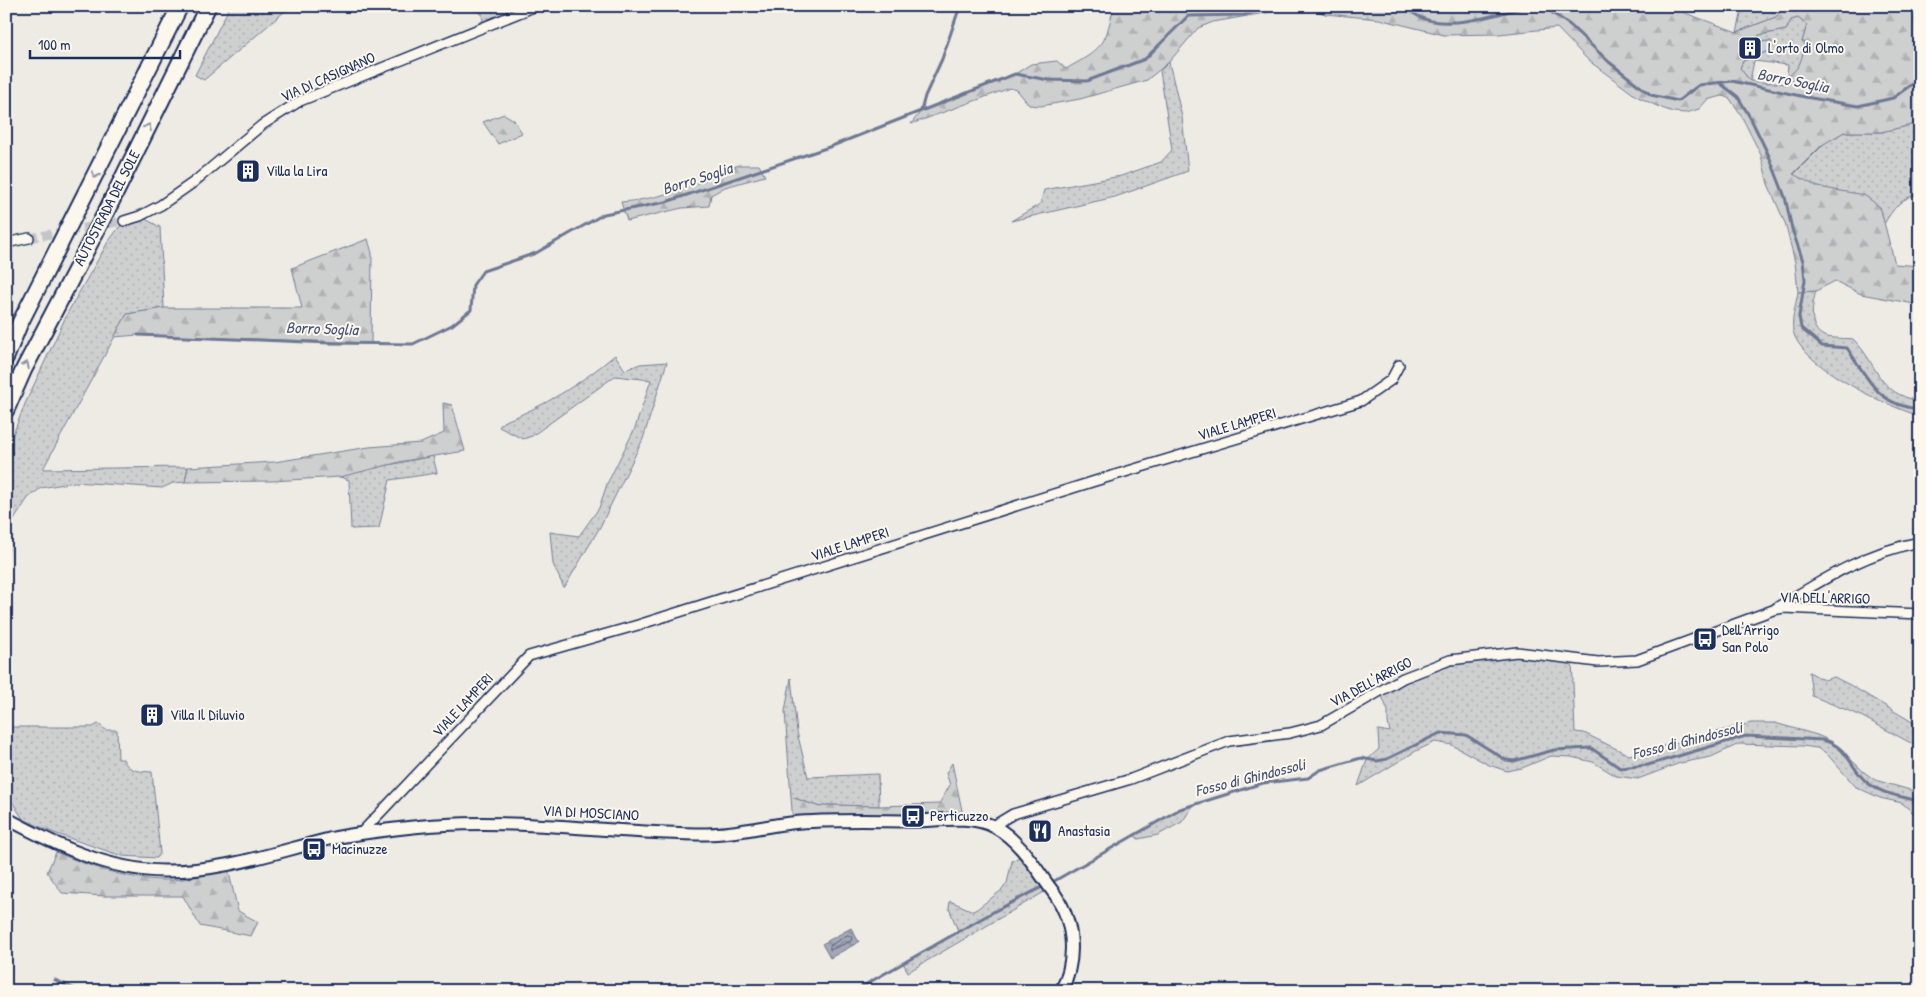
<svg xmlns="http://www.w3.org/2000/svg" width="1926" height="997" font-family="'Patrick Hand',sans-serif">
  <defs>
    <pattern id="grass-dots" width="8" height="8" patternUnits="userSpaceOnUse" patternTransform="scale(1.25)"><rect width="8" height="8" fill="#cecfcf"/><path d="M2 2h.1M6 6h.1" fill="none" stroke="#b0b2b4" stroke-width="1.8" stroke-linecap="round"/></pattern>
    <pattern id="forest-firs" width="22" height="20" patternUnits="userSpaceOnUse" patternTransform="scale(1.25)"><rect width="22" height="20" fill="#cecfcf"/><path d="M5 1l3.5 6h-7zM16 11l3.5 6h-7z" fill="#b0b2b4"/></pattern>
    <pattern id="water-waves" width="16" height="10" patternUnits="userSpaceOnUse" patternTransform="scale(1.25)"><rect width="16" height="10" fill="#a3a8b4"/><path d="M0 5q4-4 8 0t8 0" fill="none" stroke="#848996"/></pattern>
  </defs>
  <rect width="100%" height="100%" fill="#eeebe4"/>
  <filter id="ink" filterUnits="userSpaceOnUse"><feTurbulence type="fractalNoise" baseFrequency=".02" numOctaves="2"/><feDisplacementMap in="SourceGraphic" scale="10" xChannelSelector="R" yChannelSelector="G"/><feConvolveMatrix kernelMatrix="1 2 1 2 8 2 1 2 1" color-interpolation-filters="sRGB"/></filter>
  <g filter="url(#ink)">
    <g fill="url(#grass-dots)" stroke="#747f96">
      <path d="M230,6h61l-87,74 -9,-5z"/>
      <path d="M467,6h41l-4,14 -20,8 -2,-14z"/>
      <path d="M1743,6h42v1l-9,10 -39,15z"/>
      <path d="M1798,18l9,6 -5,18h3c-2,14 -4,28 -18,35l1,-12 -34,-4 -4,20 -10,-13 3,-7 28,-11v-9l-16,1 4,-7 27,-5 5,-10z"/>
      <path d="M1169,62l13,55 6,54 -73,26 -104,24 29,-17 4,-14 77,-14 40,-14 11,-12 -12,-79z"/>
      <path d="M1920,123v71c-19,3 -27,15 -36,30l-4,-17 -62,-20 -25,-12 32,-32 19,-11h37z"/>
      <path d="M140,216l20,11 4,81 -37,6 -84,155 145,-2 -3,15 -12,1 -11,5 -87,-6 -34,6 -13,10 -16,25 -6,53v-124l19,-48 43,-92 40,-70 16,-21z"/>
      <path d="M1816,291c-4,14 -8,38 8,45 8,3 21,2 29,3 26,25 22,54 67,62v15c-34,-10 -110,-46 -125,-79 -6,-13 1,-32 3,-45z"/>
      <path d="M615,355l10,15 15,-6 27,-2 -24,77 -43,88 -36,61 -11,-24 -3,-32 29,4 20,-28 8,-24 28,-56 16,-48 -36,-4 -83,60 -9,3 -24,-12 4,-5c42,-16 77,-38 112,-67z"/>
      <path d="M433,456l4,17 -47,7 -11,48 -28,1 -2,-49 -9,-3 19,-6z"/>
      <path d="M1517,652l55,7 3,73 9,1 45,22 122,-32h24l42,12 16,7 31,30 11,8 42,12 3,3v24l-18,-16 -22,-5 -24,-11 -30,-34 -9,-5 -15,-2 -63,-2 -28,13 -31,6 -42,16 -22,-3 -23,-14 -22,-5 -20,-1 -29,12 -15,3 -18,-6 -37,-20 -17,-3 -19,9 -58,35 9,-26 12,-11 -1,-19 12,2 -2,-9v-12l-8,-20 70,-31z"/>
      <path d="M1809,672l15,8 10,-3 16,8 64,38 6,4v21l-61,-33 -47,-19z"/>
      <path d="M791,678l6,54 11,45 70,-3 1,32 -52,-1 -7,2 -29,-10 -6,-86z"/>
      <path d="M6,695l3,32h84l5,-3 8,6h11l1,29h5c6,13 16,12 29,13l8,81 -3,5 -35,-2 -68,-23 -31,-14 -12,-19 1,21 -6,-3z"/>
      <path d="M1193,806l-11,16 -24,13 -20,4 -4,-4 46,-26z"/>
      <path d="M1024,854l27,34 -143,84 -5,-9 55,-32 -9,-23 1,-7 23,10 4,-2 25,-19 5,-7 5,-22z"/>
    </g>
    <g fill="url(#forest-firs)" stroke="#747f96" fill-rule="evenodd">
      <path d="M1115,6h551l71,26 39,-15 9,-11h135v117l-39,9h-37l-22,13 -29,29 25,13 46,8 16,12 15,57 25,2v39l-59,-11 -26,-13 -19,10 -18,1 -3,-30 -10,-39 -17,-39 -7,-29 -21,-42 -10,-14 -7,-3 -9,2 -7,2 -8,9 -13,4 -13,-1 -14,-5 -23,-11 -47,-35 -32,-33 -58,6 -55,1 -65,-16 -54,-5 -18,-7 -13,1 -81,14 -15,6 -29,34 -22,18 -67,19 -39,7 -12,-1 -12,-15 -7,-2 -99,36 10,-13 94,-37 16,-10 26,-3 9,8c18,-11 37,-18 42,-40 3,-9 3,-15 7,-23zM1798,18l9,7 -5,17h3c-2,14 -5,28 -18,35v7l-37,-3 -10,-13 3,-7 28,-11 2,-4 -2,-5 -16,1 4,-7 27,-5 5,-10z"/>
      <path d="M504,114l10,6 8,13 -24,11 -15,-22z"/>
      <path d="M738,165h21l6,11 -40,11 -14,8 -2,11 -27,2 -55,13 -6,-19c44,-3 77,-19 117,-37z"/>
      <path d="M368,239l4,14 -1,90 -233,-8 -24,2 13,-23 37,-6h138l-10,-40z"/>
      <path d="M443,403l9,2 13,46 -61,10 -64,16 -68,4 -87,1 3,-15 86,-5 95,-15 52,-4 23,-10z"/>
      <path d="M952,763l12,57 -171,3 -2,-26 29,10 7,-2 52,1 60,-2 11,-19 -4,-12z"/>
      <path d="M56,852c37,16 75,29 116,28 19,-1 38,-6 56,-11l10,42 20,11 -7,14 -51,-10 -17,-30h-79l-42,-3 -15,-21z"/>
    </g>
    <path fill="url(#water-waves)" stroke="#6d7892" d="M851,928l8,14 -29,16 -8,-14z"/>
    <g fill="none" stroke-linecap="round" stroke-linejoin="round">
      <path stroke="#515f80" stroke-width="1" d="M848,935l4,2 -1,4 -21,9v-4z"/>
      <g stroke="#6d7892" stroke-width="3">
        <path d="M1336,6h1"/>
        <path d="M1403,6c6,4 11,8 17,11 28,14 79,-3 108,-11"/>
        <path d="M1542,6l28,19 39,37 42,33 27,6 21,-16 33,-4 73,16 53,9 35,-8 27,-20"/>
        <path d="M1720,83l18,14 13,22 18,37 16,41 7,32 11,32 2,19 -6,36 2,12 21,18 25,2c22,31 30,58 73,61"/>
        <path d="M921,111l4,-15 17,-37 18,-53"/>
        <path d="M138,335l192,8 83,1 39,-19 19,-15 2,-25 10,-14 53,-18 68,-39 62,-12 166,-56 183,-72 34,6 38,1 58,-22 43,-43 56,-1 30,-9"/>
        <path d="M55,980l25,11"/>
        <path d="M854,991l141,-80 61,-31 124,-71 83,-26 45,-5 12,-8 41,-12 16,3 10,-2 53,-26 26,2 40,25 8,1 40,-11 37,-2 29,20 28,-3 98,-29 76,4c28,6 27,29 47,44 15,11 33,12 51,18"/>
      </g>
      <path stroke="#c4c5c9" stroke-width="9" stroke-dasharray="9 4.5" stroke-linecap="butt" d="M29,238l95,-17"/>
      <g stroke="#1b2f5e" stroke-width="12">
        <g id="street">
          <path d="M124,221l16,-5 21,-11 33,-23 68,-57 38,-24 236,-95"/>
          <path d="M6,243l23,-5"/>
          <path d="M1776,608c46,-28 90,-56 144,-66"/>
          <path d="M993,826l20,-12 118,-35 98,-38 61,-8 31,-8 82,-47 47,-18 67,-8 81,10 39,-2 136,-50 10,-2 137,6"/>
          <path d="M361,833l168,-177 109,-31 457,-144 266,-80 30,-21 8,-15"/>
        </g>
      </g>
      <g stroke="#1b2f5e" stroke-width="15">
        <path id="secondary" d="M6,818c50,27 100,52 158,53 56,1 112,-19 165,-32 28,-6 56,-9 84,-12 98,-11 196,7 294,7 28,0 56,-8 84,-11 42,-4 85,-2 126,-2 25,-1 55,-6 78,6 24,13 40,40 56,62 23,29 27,69 10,102"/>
      </g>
      <g stroke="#1b2f5e" stroke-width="19">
        <g id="highway">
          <path d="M6,357l13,-32 161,-319"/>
          <path d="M6,410l18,-41 81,-155 103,-208"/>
        </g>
      </g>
      <use href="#street" stroke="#fbf7ec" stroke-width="9"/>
      <use href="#secondary" stroke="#fbf7ec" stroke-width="11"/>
      <use href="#highway" stroke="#fbf7ec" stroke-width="15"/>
    </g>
    <defs><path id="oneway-chevron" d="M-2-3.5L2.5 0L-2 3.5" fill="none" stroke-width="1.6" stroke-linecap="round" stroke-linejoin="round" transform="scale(1.25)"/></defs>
    <g stroke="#8b93a5">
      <use href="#oneway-chevron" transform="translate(148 127) rotate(-64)"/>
      <use href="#oneway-chevron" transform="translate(95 175) rotate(117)"/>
      <use href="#oneway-chevron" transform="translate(26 365) rotate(-63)"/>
    </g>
  </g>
  <defs>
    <g id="building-square" transform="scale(1.25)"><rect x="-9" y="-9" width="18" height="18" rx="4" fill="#1b2f5e" stroke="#fbf7ec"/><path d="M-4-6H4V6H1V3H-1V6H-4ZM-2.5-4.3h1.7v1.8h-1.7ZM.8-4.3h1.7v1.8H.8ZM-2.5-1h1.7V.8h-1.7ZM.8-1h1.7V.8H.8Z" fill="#fff"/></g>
    <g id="bus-square" transform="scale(1.25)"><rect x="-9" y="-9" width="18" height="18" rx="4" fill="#1b2f5e" stroke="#fbf7ec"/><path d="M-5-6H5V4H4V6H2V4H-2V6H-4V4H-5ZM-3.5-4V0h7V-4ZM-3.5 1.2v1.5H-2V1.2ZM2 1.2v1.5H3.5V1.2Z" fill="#fff"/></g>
    <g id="restaurant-square" transform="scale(1.25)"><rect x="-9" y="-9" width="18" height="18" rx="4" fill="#1b2f5e" stroke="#fbf7ec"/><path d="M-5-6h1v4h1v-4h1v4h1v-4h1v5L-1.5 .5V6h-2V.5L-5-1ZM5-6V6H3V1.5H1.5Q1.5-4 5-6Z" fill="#fff"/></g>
  </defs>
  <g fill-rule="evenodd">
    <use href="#building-square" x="1750" y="48"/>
    <use href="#building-square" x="248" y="171"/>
    <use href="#bus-square" x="1705" y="639"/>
    <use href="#building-square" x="152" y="715"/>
    <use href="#bus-square" x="913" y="816"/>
    <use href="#restaurant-square" x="1040" y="831"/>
    <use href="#bus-square" x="314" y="849"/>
  </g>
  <g text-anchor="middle" stroke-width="4" stroke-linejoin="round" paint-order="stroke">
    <g font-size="15" fill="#1b2f5e" stroke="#fbf7ec" text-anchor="start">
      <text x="1768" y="53">L'orto di Olmo</text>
      <text x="266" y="176">Villa la Lira</text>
      <text x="1722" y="635">Dell'Arrigo<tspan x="1722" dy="17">San Polo</tspan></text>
      <text x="170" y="720">Villa Il Diluvio</text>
      <text x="930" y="821">Perticuzzo</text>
      <text x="1058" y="836">Anastasia</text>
      <text x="332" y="854">Macinuzze</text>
    </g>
    <g font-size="15" fill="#1b2f5e" stroke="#fbf7ec">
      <text transform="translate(328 77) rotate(-24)" y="5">VIA DI CASIGNANO</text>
      <text transform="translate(107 208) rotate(-63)" y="5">AUTOSTRADA DEL SOLE</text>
      <text transform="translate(1237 424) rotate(-17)" y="5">VIALE LAMPERI</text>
      <text transform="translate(850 544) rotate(-18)" y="5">VIALE LAMPERI</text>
      <text transform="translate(1825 598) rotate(1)" y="5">VIA DELL'ARRIGO</text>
      <text transform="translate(1371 682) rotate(-28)" y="5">VIA DELL'ARRIGO</text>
      <text transform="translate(463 705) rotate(-47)" y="5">VIALE LAMPERI</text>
      <text transform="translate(591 813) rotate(3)" y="5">VIA DI MOSCIANO</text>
    </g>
    <g font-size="16" font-style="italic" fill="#445378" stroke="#fbf7ec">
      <text transform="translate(1793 80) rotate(11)" y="6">Borro Soglia</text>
      <text transform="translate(697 178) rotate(-18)" y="6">Borro Soglia</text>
      <text transform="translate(322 328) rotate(2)" y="6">Borro Soglia</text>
      <text transform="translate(1687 740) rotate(-14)" y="6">Fosso di Ghindossoli</text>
      <text transform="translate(1250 777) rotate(-14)" y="6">Fosso di Ghindossoli</text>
    </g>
  </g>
  <rect width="1926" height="997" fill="none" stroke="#fbf7ec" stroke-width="25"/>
  <rect x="12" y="12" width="1901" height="972" fill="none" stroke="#1b2f5e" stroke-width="2" filter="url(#ink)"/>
  <path d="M30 50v8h150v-8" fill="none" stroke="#1b2f5e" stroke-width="2.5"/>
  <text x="38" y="50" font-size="15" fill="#1b2f5e" stroke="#fbf7ec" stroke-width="4" paint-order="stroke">100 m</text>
</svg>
